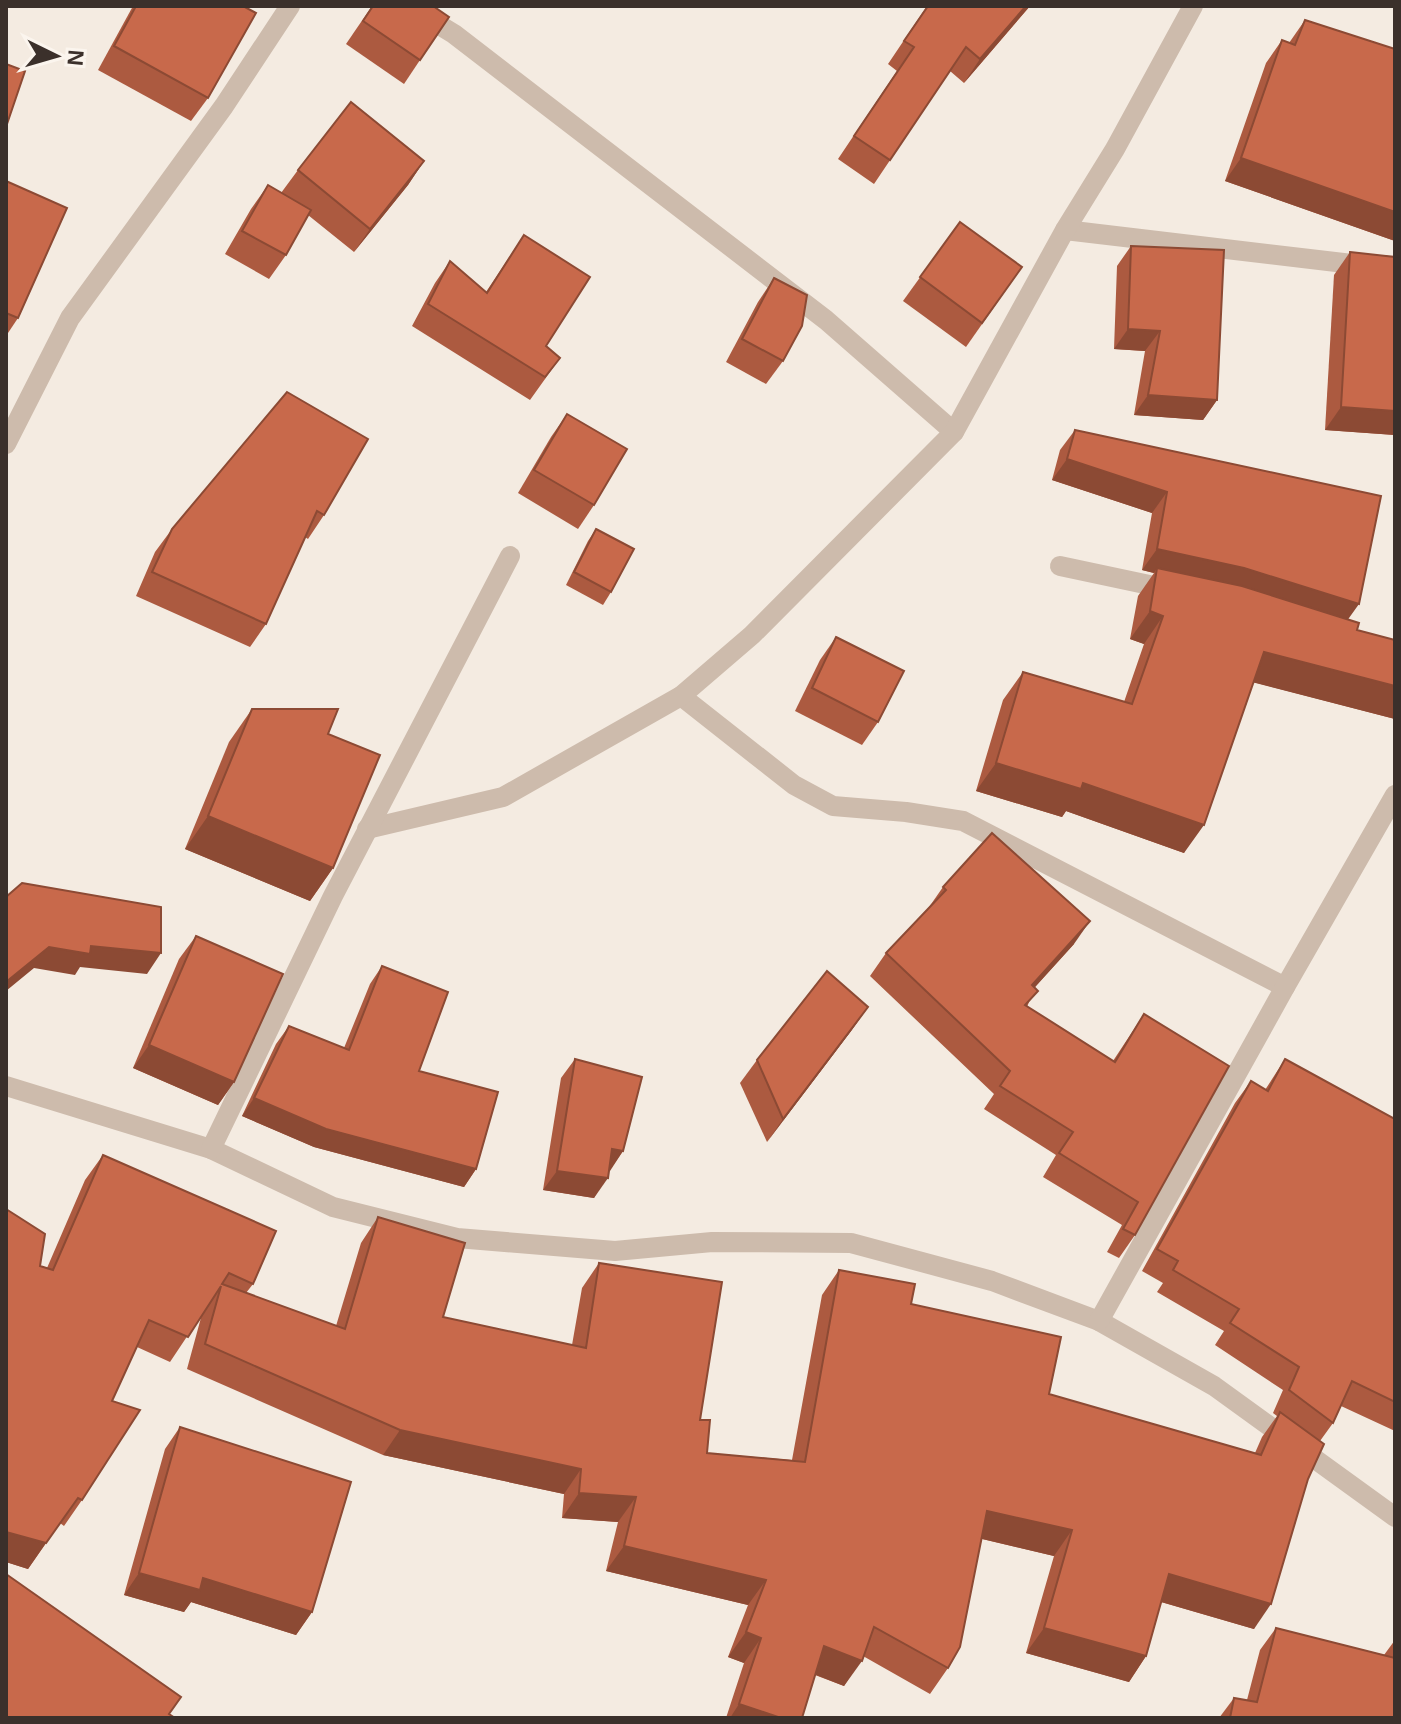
<svg xmlns="http://www.w3.org/2000/svg" width="1401" height="1724" font-family="Arial,sans-serif">
  <rect width="100%" height="100%" fill="#f4ebe1"/>
  <g fill="none" stroke-linecap="round" stroke-linejoin="round">
    <g stroke="#cdbbac" stroke-width="20">
      <path d="M408,6l46,28 372,286 128,112"/>
      <path d="M1065,230l330,39"/>
      <path d="M6,444l64,-126 154,-212 66,-100"/>
      <path d="M1060,566l113,24"/>
      <path d="M681,696l113,89 39,21 73,6 57,9 322,166"/>
      <path d="M367,829l136,-32 178,-101 71,-61 202,-203 111,-202 50,-81 78,-143"/>
      <path d="M6,1086l205,63 122,58 124,31 158,13 97,-9 139,1 141,38 107,40 115,65 181,131"/>
      <path d="M211,1149l122,-253 177,-340"/>
      <path d="M1099,1321l186,-334 110,-192"/>
    </g>
  </g>
  <g fill="#ac5a40">
    <path d="M133,6h110l-35,92 -17,23 -93,-51z"/>
    <path d="M372,6h61l-13,54 -16,24 -58,-40z"/>
    <path d="M927,6h103l-66,77 -14,-12 -76,113 -36,-25 59,-88 -9,-7z"/>
    <path d="M1305,20l90,29v192l-170,-60 41,-118 16,-23 7,3z"/>
    <path d="M424,161l-16,24 -54,67 -46,-37 -22,40 -17,24 -44,-25 26,-45 17,-24 13,8 17,-23z"/>
    <path d="M6,181l12,137 -12,18z"/>
    <path d="M960,222l62,45 -56,80 -63,-46z"/>
    <path d="M524,235l22,111 14,12 -30,42 -118,-74 23,-43 15,-22 36,31z"/>
    <path d="M1131,246l86,154 -14,20 -69,-5 11,-64 -31,-2 3,-83z"/>
    <path d="M1350,252l45,5v178l-70,-5 9,-155z"/>
    <path d="M774,278l9,83 -17,23 -40,-22 32,-60z"/>
    <path d="M287,392l37,123 -16,24 -3,-2 -39,87 -16,23 -114,-51 19,-44 17,-23z"/>
    <path d="M567,414l27,91 -16,24 -60,-36 33,-56z"/>
    <path d="M1075,430l273,189 9,11 38,10v79l-142,-37 -69,171 -118,-42 -4,6 -86,-26 27,-91 20,-28 101,30 20,-58 -14,-5 8,-43 16,-23 -12,-3 10,-57 -100,-33 8,-30z"/>
    <path d="M596,529l15,63 -8,13 -37,-20 22,-44z"/>
    <path d="M836,637l42,85 -16,23 -67,-34 25,-51z"/>
    <path d="M252,709l76,25 5,134 -23,33 -125,-52 44,-107z"/>
    <path d="M943,887l131,57 -39,43 -8,20 86,54 31,-47 85,52 -94,169 -16,23 -12,-6 15,-27 -79,-48 13,-22 -72,-46 10,-15 -124,-118 16,-23 41,-43z"/>
    <path d="M196,936l38,146 -16,23 -85,-37 46,-109z"/>
    <path d="M382,966l37,105 57,98 -12,18 -150,-40 -72,-31 34,-72 13,-18 55,22 26,-64z"/>
    <path d="M868,1007l-17,24 -84,111 -27,-59 17,-23z"/>
    <path d="M575,1059l48,92 -14,20 -15,27 -51,-8 18,-112z"/>
    <path d="M1285,1059l110,60v312l-54,-25 -8,17 -13,18 -66,188 -93,-27 -15,54 -17,26 -103,-29 28,-97 -72,-17 -34,129 -18,26 -67,-38 -19,30 -29,-11 -13,43h-76l18,-55 -16,-6 20,-52 -142,-34 12,-49 -56,-4 2,-24 -181,-39 -196,-86 15,-55 -32,48 -33,-15 -25,54 -30,99 -18,26 -4,-3 -32,46 -22,-7v-353l34,57 7,2 38,-88 18,-25 150,129 -7,9 90,33 25,-83 17,-26 65,100 129,28 10,-57 17,-25 101,157 7,33 85,7 30,-165 17,-25 72,34 138,90 206,59 7,-16 15,-21 -4,-3 10,-23 -68,-45 9,-14 -67,-39 6,-9 -21,-12 93,-168 16,-22 14,9z"/>
    <path d="M180,1427l132,185 -16,23 -105,-33 -7,10 -60,-17 41,-146z"/>
    <path d="M1276,1628l108,27 11,-15v78h-176l15,-20 13,2 13,-50z"/>
  </g>
  <g fill="#8c4a34">
    <path d="M1026,6h4l-66,77 16,-24z"/>
    <path d="M1241,158l154,54v29l-170,-60z"/>
    <path d="M424,161l-16,24 -54,67 16,-23z"/>
    <path d="M1128,329l32,2 -15,20 -31,-2z"/>
    <path d="M1148,395l69,5 -14,20 -69,-5z"/>
    <path d="M1341,407l54,4v24l-70,-5z"/>
    <path d="M1067,459l100,33 -15,21 -100,-33z"/>
    <path d="M1157,549l87,19 115,36 -15,21 -187,-57 -3,5 -12,-3z"/>
    <path d="M1150,611l13,5 -19,28 -14,-5z"/>
    <path d="M1264,652l131,34v33l-151,-39z"/>
    <path d="M996,763l87,20 121,42 -20,28 -118,-42 -4,6 -86,-26z"/>
    <path d="M208,816l125,52 -23,33 -125,-52z"/>
    <path d="M1090,921l-16,23 -58,64 16,-23z"/>
    <path d="M91,946l70,7 -14,21 -67,-7 -5,8 -41,-7 -28,23v-9l43,-35z"/>
    <path d="M868,1007l-17,24 -84,111 16,-23z"/>
    <path d="M149,1045l85,37 -16,23 -85,-37z"/>
    <path d="M254,1098l222,71 -12,18 -150,-40 -72,-31z"/>
    <path d="M612,1149l11,2 -13,20 -11,-2z"/>
    <path d="M557,1171l51,7 -14,20 -51,-8z"/>
    <path d="M400,1430l181,39 -17,25 -181,-39z"/>
    <path d="M579,1493l57,4 -18,25 -56,-4z"/>
    <path d="M987,1511l85,19 -18,26 -84,-20z"/>
    <path d="M6,1532l40,11 -18,26 -22,-7z"/>
    <path d="M624,1546l142,34 -18,25 -142,-34z"/>
    <path d="M139,1573l64,5 109,34 -16,23 -105,-33 -7,10 -60,-17z"/>
    <path d="M1169,1574l102,30 -17,25 -103,-30z"/>
    <path d="M1044,1628l102,28 -17,26 -103,-29z"/>
    <path d="M746,1632l15,6 -17,25 -16,-6z"/>
    <path d="M824,1646l38,15 -18,25 -38,-15z"/>
    <path d="M739,1704l42,14h-51z"/>
  </g>
  <g fill="#c8694b" stroke="#8c4a34" stroke-width="2">
    <path d="M136,6h107l13,7 -48,85 -94,-52z"/>
    <path d="M373,6h60l16,11 -29,43 -57,-39z"/>
    <path d="M928,6h98l-46,53 -14,-12 -76,113 -36,-24 60,-89 -10,-6z"/>
    <path d="M1305,20l90,29v163l-154,-54 41,-118 13,5z"/>
    <path d="M6,64l19,7 -19,56z"/>
    <path d="M351,102l73,59 -54,68 -72,-59z"/>
    <path d="M6,181l61,27 -49,110 -12,-5z"/>
    <path d="M268,185l43,25 -25,45 -44,-24z"/>
    <path d="M960,222l62,45 -40,56 -62,-46z"/>
    <path d="M524,235l66,42 -44,69 14,12 -15,19 -117,-73 22,-43 37,32z"/>
    <path d="M1131,246l93,4 -7,150 -69,-5 12,-64 -32,-2z"/>
    <path d="M1350,252l45,5v154l-54,-4z"/>
    <path d="M774,278l33,17 -5,31 -19,35 -41,-22z"/>
    <path d="M287,392l81,47 -44,76 -7,-4 -51,113 -114,-52 20,-43z"/>
    <path d="M567,414l60,35 -33,56 -60,-35z"/>
    <path d="M1075,430l306,66 -22,108 -115,-36 -87,-19 10,-57 -100,-33z"/>
    <path d="M596,529l38,20 -23,43 -37,-20z"/>
    <path d="M1157,568l85,18 117,37 -2,7 38,10v46l-131,-34 -60,173 -121,-42 -2,6 -85,-26 27,-91 109,32 31,-88 -13,-5z"/>
    <path d="M836,637l68,34 -26,51 -66,-34z"/>
    <path d="M252,709h86l-10,25 52,21 -47,113 -125,-52z"/>
    <path d="M992,833l98,88 -58,64 6,6 -13,14 90,57 29,-48 85,52 -94,169 -12,-6 15,-27 -79,-49 14,-21 -73,-46 10,-15 -124,-118 60,-63 -3,-3z"/>
    <path d="M22,883l139,24v46l-70,-7 -1,8 -41,-7 -43,35v-85z"/>
    <path d="M196,936l87,38 -49,108 -85,-37z"/>
    <path d="M382,966l66,26 -29,79 79,21 -22,77 -150,-40 -72,-31 35,-72 60,24z"/>
    <path d="M827,971l41,36 -85,112 -26,-59z"/>
    <path d="M575,1059l67,18 -19,74 -11,-2 -4,29 -51,-7z"/>
    <path d="M1285,1059l110,60v283l-43,-21 -19,42 -44,-33 10,-23 -69,-44 9,-14 -66,-39 5,-9 -21,-12 94,-168 17,10z"/>
    <path d="M103,1155l173,76 -23,53 -24,-11 -7,11 123,45 33,-112 87,26 -22,74 143,31 13,-85 123,19 -22,138h10l-3,33 98,9 34,-192 76,14 -4,20 150,33 -12,57 212,61 19,-43 44,32 -16,35 -37,125 -102,-30 -23,82 -102,-28 28,-98 -85,-19 -27,136 -12,21 -74,-41 -12,34 -38,-15 -22,72h-21l-42,-14 22,-66 -15,-6 20,-52 -142,-34 12,-49 -57,-4 2,-24 -181,-39 -195,-86 16,-58 -33,51 -39,-17 -37,81 28,9 -58,90 -4,-2 -32,45 -40,-11v-323l39,25 -5,32 13,4z"/>
    <path d="M180,1427l171,55 -39,130 -109,-34 -3,12 -61,-17z"/>
    <path d="M6,1574l175,123 -12,17 6,4h-169z"/>
    <path d="M1276,1628l119,30v60h-165l4,-20 23,4z"/>
  </g>
  <rect width="1401" height="1724" fill="none" stroke="#3b302b" stroke-width="16"/>
  <g transform="translate(56 56) rotate(95)" stroke="#fbf5ee" stroke-width="6" paint-order="stroke">
  <path d="M0-6L14 30L0 20L-14 30Z" fill="#3b302b"/>
  <text y="-12" font-size="22" font-weight="bold" text-anchor="middle" fill="#3b302b">N</text>
  </g>
</svg>
